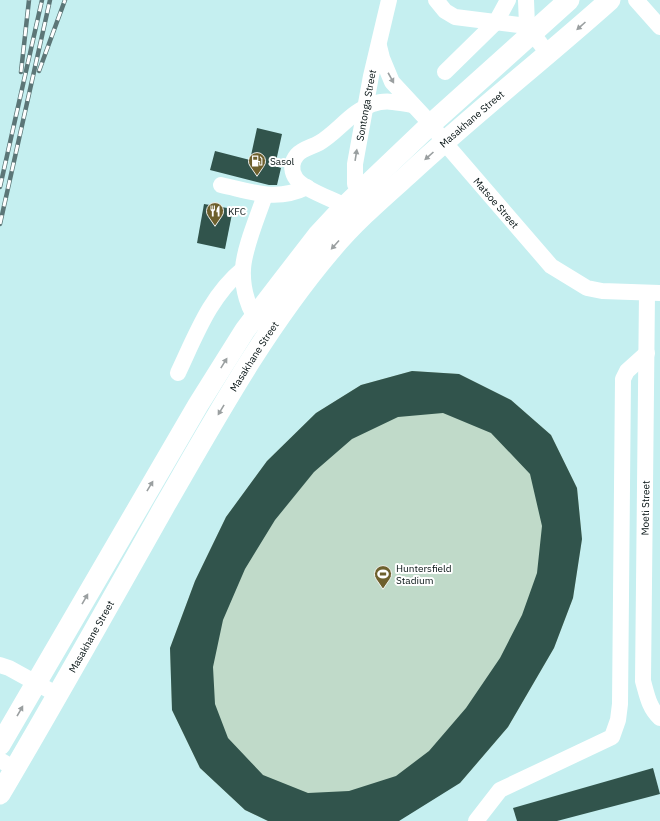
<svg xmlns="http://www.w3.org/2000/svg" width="660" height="821" font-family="'IBM Plex Sans',sans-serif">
  <rect width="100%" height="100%" fill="#c5eff0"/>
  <path fill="#c0dac9" d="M412,371l47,3 52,26 40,35 26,53 5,51 -9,59 -19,50 -46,79 -48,56 -192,38 -23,-11 -45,-42 -28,-58 -2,-62 25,-67 31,-64 41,-56 49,-48 45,-28z"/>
  <g fill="#31544c" fill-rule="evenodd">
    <path d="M257,128l25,6 -7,32 6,2 -4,17h-8l-59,-15 5,-19 35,9z"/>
    <path d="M204,204l29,5 -8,40 -28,-6z"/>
    <path d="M412,371l47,3 52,26 40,35 26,53 5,51 -9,59 -19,50 -46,79 -48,56 -61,38h-131l-23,-11 -45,-42 -28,-58 -2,-62 25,-67 31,-64 41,-56 49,-48 45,-28zM443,413l48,20 39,41 12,52 -5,47 -15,42 -22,43 -34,50 -37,43 -33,25 -47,15 -41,2 -45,-18 -35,-37 -13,-34 -2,-37 10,-47 22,-51 30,-49 39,-48 38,-33 46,-22z"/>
    <path d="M653,768l7,26 -103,27h-40l-4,-13z"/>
  </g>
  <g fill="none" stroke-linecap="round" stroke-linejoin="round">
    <g stroke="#fff" stroke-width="16">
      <path d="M436,0l9,11 10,6 72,9"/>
      <path d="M526,0l1,26 22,29"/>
      <path d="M636,0l24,27"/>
      <path id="s1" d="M379,46l3,12 10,24 39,42 13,18 107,124 36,22 15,3 58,2"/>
      <path d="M445,72l51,-50 12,-22"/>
      <path d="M221,185c32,7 55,17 86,2"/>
      <path id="s2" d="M367,199l-12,-15v-20l16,-88 18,-76"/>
      <path d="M345,206c-12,-7 -44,-17 -50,-29 -4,-7 -4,-15 2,-22 5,-6 15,-8 22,-12 19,-11 32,-32 54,-39 13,-5 27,-1 40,1"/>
      <path d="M647,293l-4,388c4,14 6,27 17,37"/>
      <path d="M261,323c-13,-10 -19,-37 -18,-54 1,-21 15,-53 22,-74"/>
      <path d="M178,373c18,-38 32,-77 65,-104"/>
      <path d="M0,665l9,3 49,27"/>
      <path d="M0,760l15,9"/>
      <path d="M476,821l24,-31 112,-53 6,-17 2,-16 3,-325 4,-8 20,-18"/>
    </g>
    <g stroke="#fff" stroke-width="21">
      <path d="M0,745l198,-340 47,-75 35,-46 38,-49 27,-29 86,-82 138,-124"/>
      <path id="s3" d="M0,794c56,-95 110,-191 164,-287 51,-88 100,-178 166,-256 24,-29 52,-53 80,-78 65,-60 134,-114 200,-173"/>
    </g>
    <g stroke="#5c7677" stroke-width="4.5">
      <g id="rail">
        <path d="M39,71l26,-71"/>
        <path d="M21,72l8,-72"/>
        <path d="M0,187l42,-187"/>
        <path d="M0,224l50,-224"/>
      </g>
    </g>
    <use href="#rail" stroke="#fff" stroke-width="3" stroke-dasharray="9" stroke-linecap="butt"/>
  </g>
  <defs><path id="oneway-solid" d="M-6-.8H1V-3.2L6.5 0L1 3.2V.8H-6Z"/></defs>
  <g fill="#9a9fa0">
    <use href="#oneway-solid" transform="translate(581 26) rotate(138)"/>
    <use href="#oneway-solid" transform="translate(391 78) rotate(61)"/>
    <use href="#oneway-solid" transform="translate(356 155) rotate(-81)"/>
    <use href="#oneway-solid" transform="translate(429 156) rotate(138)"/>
    <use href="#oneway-solid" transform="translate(335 245) rotate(132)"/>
    <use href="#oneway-solid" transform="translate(224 363) rotate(-58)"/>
    <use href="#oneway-solid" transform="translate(221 410) rotate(121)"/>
    <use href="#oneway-solid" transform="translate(150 486) rotate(-59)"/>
    <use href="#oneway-solid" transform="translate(85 599) rotate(-60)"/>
    <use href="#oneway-solid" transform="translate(20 711) rotate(-60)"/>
  </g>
  <defs>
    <g id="fuel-pin" transform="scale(0.9)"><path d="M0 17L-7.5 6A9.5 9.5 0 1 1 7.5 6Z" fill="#6e602d" stroke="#fff"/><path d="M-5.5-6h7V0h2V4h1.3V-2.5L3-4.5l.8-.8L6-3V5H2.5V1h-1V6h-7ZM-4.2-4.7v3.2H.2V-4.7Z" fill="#fff"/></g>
    <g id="restaurant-pin" transform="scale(0.9)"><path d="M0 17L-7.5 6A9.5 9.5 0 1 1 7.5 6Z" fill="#6e602d" stroke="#fff"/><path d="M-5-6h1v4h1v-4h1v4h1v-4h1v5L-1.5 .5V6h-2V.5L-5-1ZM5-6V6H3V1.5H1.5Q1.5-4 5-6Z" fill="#fff"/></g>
    <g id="stadium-pin" transform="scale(0.9)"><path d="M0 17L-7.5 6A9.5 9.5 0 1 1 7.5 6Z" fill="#6e602d" stroke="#fff"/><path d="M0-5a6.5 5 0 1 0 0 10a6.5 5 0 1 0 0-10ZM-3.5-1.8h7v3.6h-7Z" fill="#fff"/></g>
  </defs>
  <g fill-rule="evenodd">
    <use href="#fuel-pin" x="257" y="161"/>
    <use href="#restaurant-pin" x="215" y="211"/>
    <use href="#stadium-pin" x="383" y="574"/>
  </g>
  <g text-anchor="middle" stroke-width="4" stroke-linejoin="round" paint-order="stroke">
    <g font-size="10" fill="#031011" stroke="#fff">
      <text dy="4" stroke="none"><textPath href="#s2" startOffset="99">Sontonga Street</textPath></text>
      <text dy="4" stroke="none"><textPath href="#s3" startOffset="830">Masakhane Street</textPath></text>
      <text dy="4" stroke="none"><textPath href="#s1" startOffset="198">Matsoe Street</textPath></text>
      <text dy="4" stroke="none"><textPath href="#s3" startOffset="506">Masakhane Street</textPath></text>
      <text transform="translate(645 508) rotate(-89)" y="4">Moeti Street</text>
      <text dy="4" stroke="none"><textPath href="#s3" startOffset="182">Masakhane Street</textPath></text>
    </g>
    <g font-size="10" fill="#031011" stroke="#fff" text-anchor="start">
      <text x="270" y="165">Sasol</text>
      <text x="228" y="215">KFC</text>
      <text x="396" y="572">Huntersfield<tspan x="396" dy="12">Stadium</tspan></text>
    </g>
  </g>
</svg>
